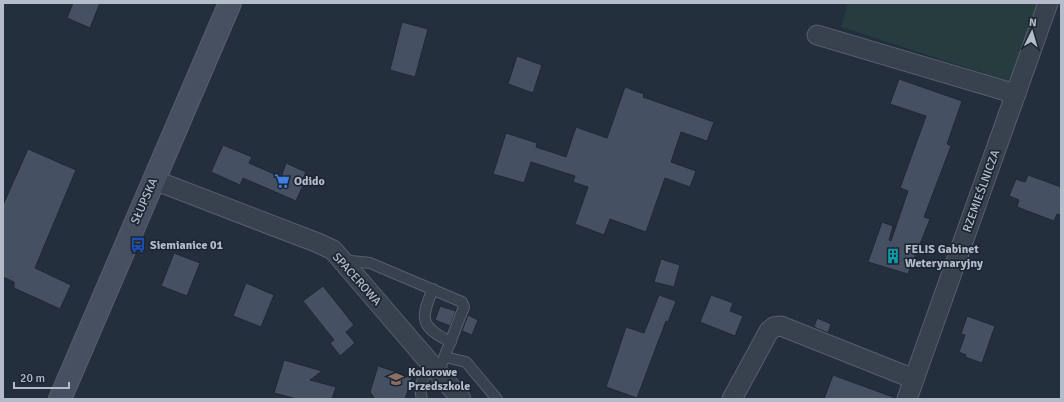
<svg xmlns="http://www.w3.org/2000/svg" width="1064" height="402" font-family="Signika,sans-serif">
  <rect width="100%" height="100%" fill="#242f3e"/>
  <path fill="#263c3f" d="M848,3h194l-28,80 -173,-56z"/>
  <g fill="#455162" stroke="#1f2835">
    <path d="M73,3h27l-10,25 -23,-10z"/>
    <path d="M402,22l26,7 -13,48 -25,-7z"/>
    <path d="M517,56l25,9 -9,28 -25,-9z"/>
    <path d="M899,79l63,22 -15,43 4,2 -27,71 6,2 -22,55 -40,-12 14,-40 11,4 -4,14 2,1 17,-50 -8,-3 26,-72 -36,-12z"/>
    <path d="M625,87l19,7 -1,3 71,25 -7,19 -26,-9 -10,30 25,9 -6,16 -25,-9 -19,54 -36,-13 -6,16 -29,-11 13,-37 -15,-5 2,-6 -44,-14 -7,21 -31,-9 13,-41 31,10 -1,4 30,10 10,-30 31,11z"/>
    <path d="M223,145l29,12 -3,6 32,14 5,-14 20,9 -6,13 3,1 -7,15 -53,-23 -3,7 -29,-13z"/>
    <path d="M28,149l48,21 -41,98 36,17 -11,24 -46,-21v-6l-11,-5v-72z"/>
    <path d="M1028,175l33,12v28l-4,-1 -3,7 -37,-14 2,-7 -10,-4 7,-17 9,3z"/>
    <path d="M174,253l26,10 -13,33 -26,-10z"/>
    <path d="M661,259l19,6 -6,22 -20,-5z"/>
    <path d="M246,283l28,12 -13,32 -28,-11z"/>
    <path d="M323,286l31,39 -8,7 9,11 -15,13 -10,-13 4,-3 -31,-39z"/>
    <path d="M659,295l17,6 -8,21 -2,-1 -29,77 -31,-11 20,-60 18,6z"/>
    <path d="M711,295l22,8 -3,8 13,5 -8,20 -35,-14z"/>
    <path d="M440,306l16,5 -6,15 -15,-6z"/>
    <path d="M468,315l10,5 -6,15 -10,-4z"/>
    <path d="M967,316l28,10 -13,37 -17,-6 1,-2 -7,-3 6,-17 -4,-1z"/>
    <path d="M817,318l14,6 -3,9 -14,-6z"/>
    <path d="M284,360l38,11 -12,9 26,7 -4,12h-35l-23,-6z"/>
    <path d="M378,366l34,11 -7,22h-30l-5,-7z"/>
    <path d="M833,375l60,22v2h-69z"/>
  </g>
  <g fill="none" stroke-linecap="round" stroke-linejoin="round">
    <g stroke="#565f6c" stroke-width="12">
      <g id="service">
        <path d="M342,260l28,3 92,39 2,5 -26,66"/>
        <path d="M433,289c-13,30 -13,38 18,53"/>
        <path d="M445,357l21,5 31,37"/>
        <path d="M422,399c-4,-13 1,-24 10,-34"/>
      </g>
    </g>
    <g stroke="#565f6c" stroke-width="21">
      <g id="minor">
        <path d="M817,35l199,59"/>
        <path d="M154,180l164,63 15,7 128,149"/>
        <path d="M732,399l37,-68 5,-4 7,-1 133,53"/>
        <path d="M907,399l141,-396"/>
      </g>
    </g>
    <g stroke="#565f6c" stroke-width="24">
      <path id="secondary" d="M60,399l170,-396"/>
    </g>
    <use href="#service" stroke="#38414e" stroke-width="10"/>
    <use href="#minor" stroke="#38414e" stroke-width="19"/>
    <use href="#secondary" stroke="#465061" stroke-width="22"/>
  </g>
  <defs>
    <g id="supermarket-bare" transform="scale(1.2)"><path d="M-6-5.5h2.5l.6 2H6L4.5 2H-2.5L-4.4-4H-6ZM-1.5 3.2a1.3 1.3 0 1 0 .1 0ZM3 3.2a1.3 1.3 0 1 0 .1 0Z" fill="#3f7fe0" stroke="#1d2633" stroke-width="2.5" paint-order="stroke"/></g>
    <g id="bus-bare" transform="scale(1.2)"><path d="M-5-6H5V4H4V6H2V4H-2V6H-4V4H-5ZM-3.5-4V0h7V-4ZM-3.5 1.2v1.5H-2V1.2ZM2 1.2v1.5H3.5V1.2Z" fill="#1a4fb4" stroke="#1d2633" stroke-width="2.5" paint-order="stroke"/></g>
    <g id="building-bare" transform="scale(1.2)"><path d="M-4-6H4V6H1V3H-1V6H-4ZM-2.5-4.3h1.7v1.8h-1.7ZM.8-4.3h1.7v1.8H.8ZM-2.5-1h1.7V.8h-1.7ZM.8-1h1.7V.8H.8Z" fill="#0f9aa8" stroke="#1d2633" stroke-width="2.5" paint-order="stroke"/></g>
    <g id="school-bare" transform="scale(1.2)"><path d="M0-5L7-2L0 1L-7-2ZM-4 1L0 2.5L4 1V4Q0 6-4 4Z" fill="#8d6e63" stroke="#1d2633" stroke-width="2.5" paint-order="stroke"/></g>
  </defs>
  <g fill-rule="evenodd">
    <use href="#supermarket-bare" x="282" y="181"/>
    <use href="#bus-bare" x="138" y="245"/>
    <use href="#building-bare" x="893" y="256"/>
    <use href="#school-bare" x="396" y="379"/>
  </g>
  <g text-anchor="middle" stroke-width="3.5" stroke-linejoin="round" paint-order="stroke">
    <g font-size="12" font-weight="bold" fill="#b4bcc9" stroke="#1d2633" text-anchor="start">
      <text x="294" y="185">Odido</text>
      <text x="150" y="249">Siemianice 01</text>
      <text x="905" y="253">FELIS Gabinet<tspan x="905" dy="14">Weterynaryjny</tspan></text>
      <text x="408" y="376">Kolorowe<tspan x="408" dy="14">Przedszkole</tspan></text>
    </g>
    <g font-size="12" fill="#b4bcc9" stroke="#1d2633">
      <text transform="translate(981 191) rotate(-70)" y="4">RZEMIEŚLNICZA</text>
      <text transform="translate(144 201) rotate(-66)" y="4">SŁUPSKA</text>
      <text transform="translate(357 279) rotate(48)" y="4">SPACEROWA</text>
    </g>
  </g>
  <rect width="1064" height="402" fill="none" stroke="#b4bcc9" stroke-width="8"/>
  <g transform="translate(1032 32) rotate(5)" stroke="#1d2633" stroke-width="3" paint-order="stroke">
  <path d="M0-3L7 15L0 10L-7 15Z" fill="#b4bcc9"/>
  <text y="-6" font-size="11" font-weight="bold" text-anchor="middle" fill="#b4bcc9">N</text>
  </g>
  <path d="M14 382v6h55v-6" fill="none" stroke="#b4bcc9" stroke-width="2"/>
  <text x="20" y="382" font-size="12" fill="#b4bcc9" stroke="#1d2633" stroke-width="3" paint-order="stroke">20 m</text>
</svg>
